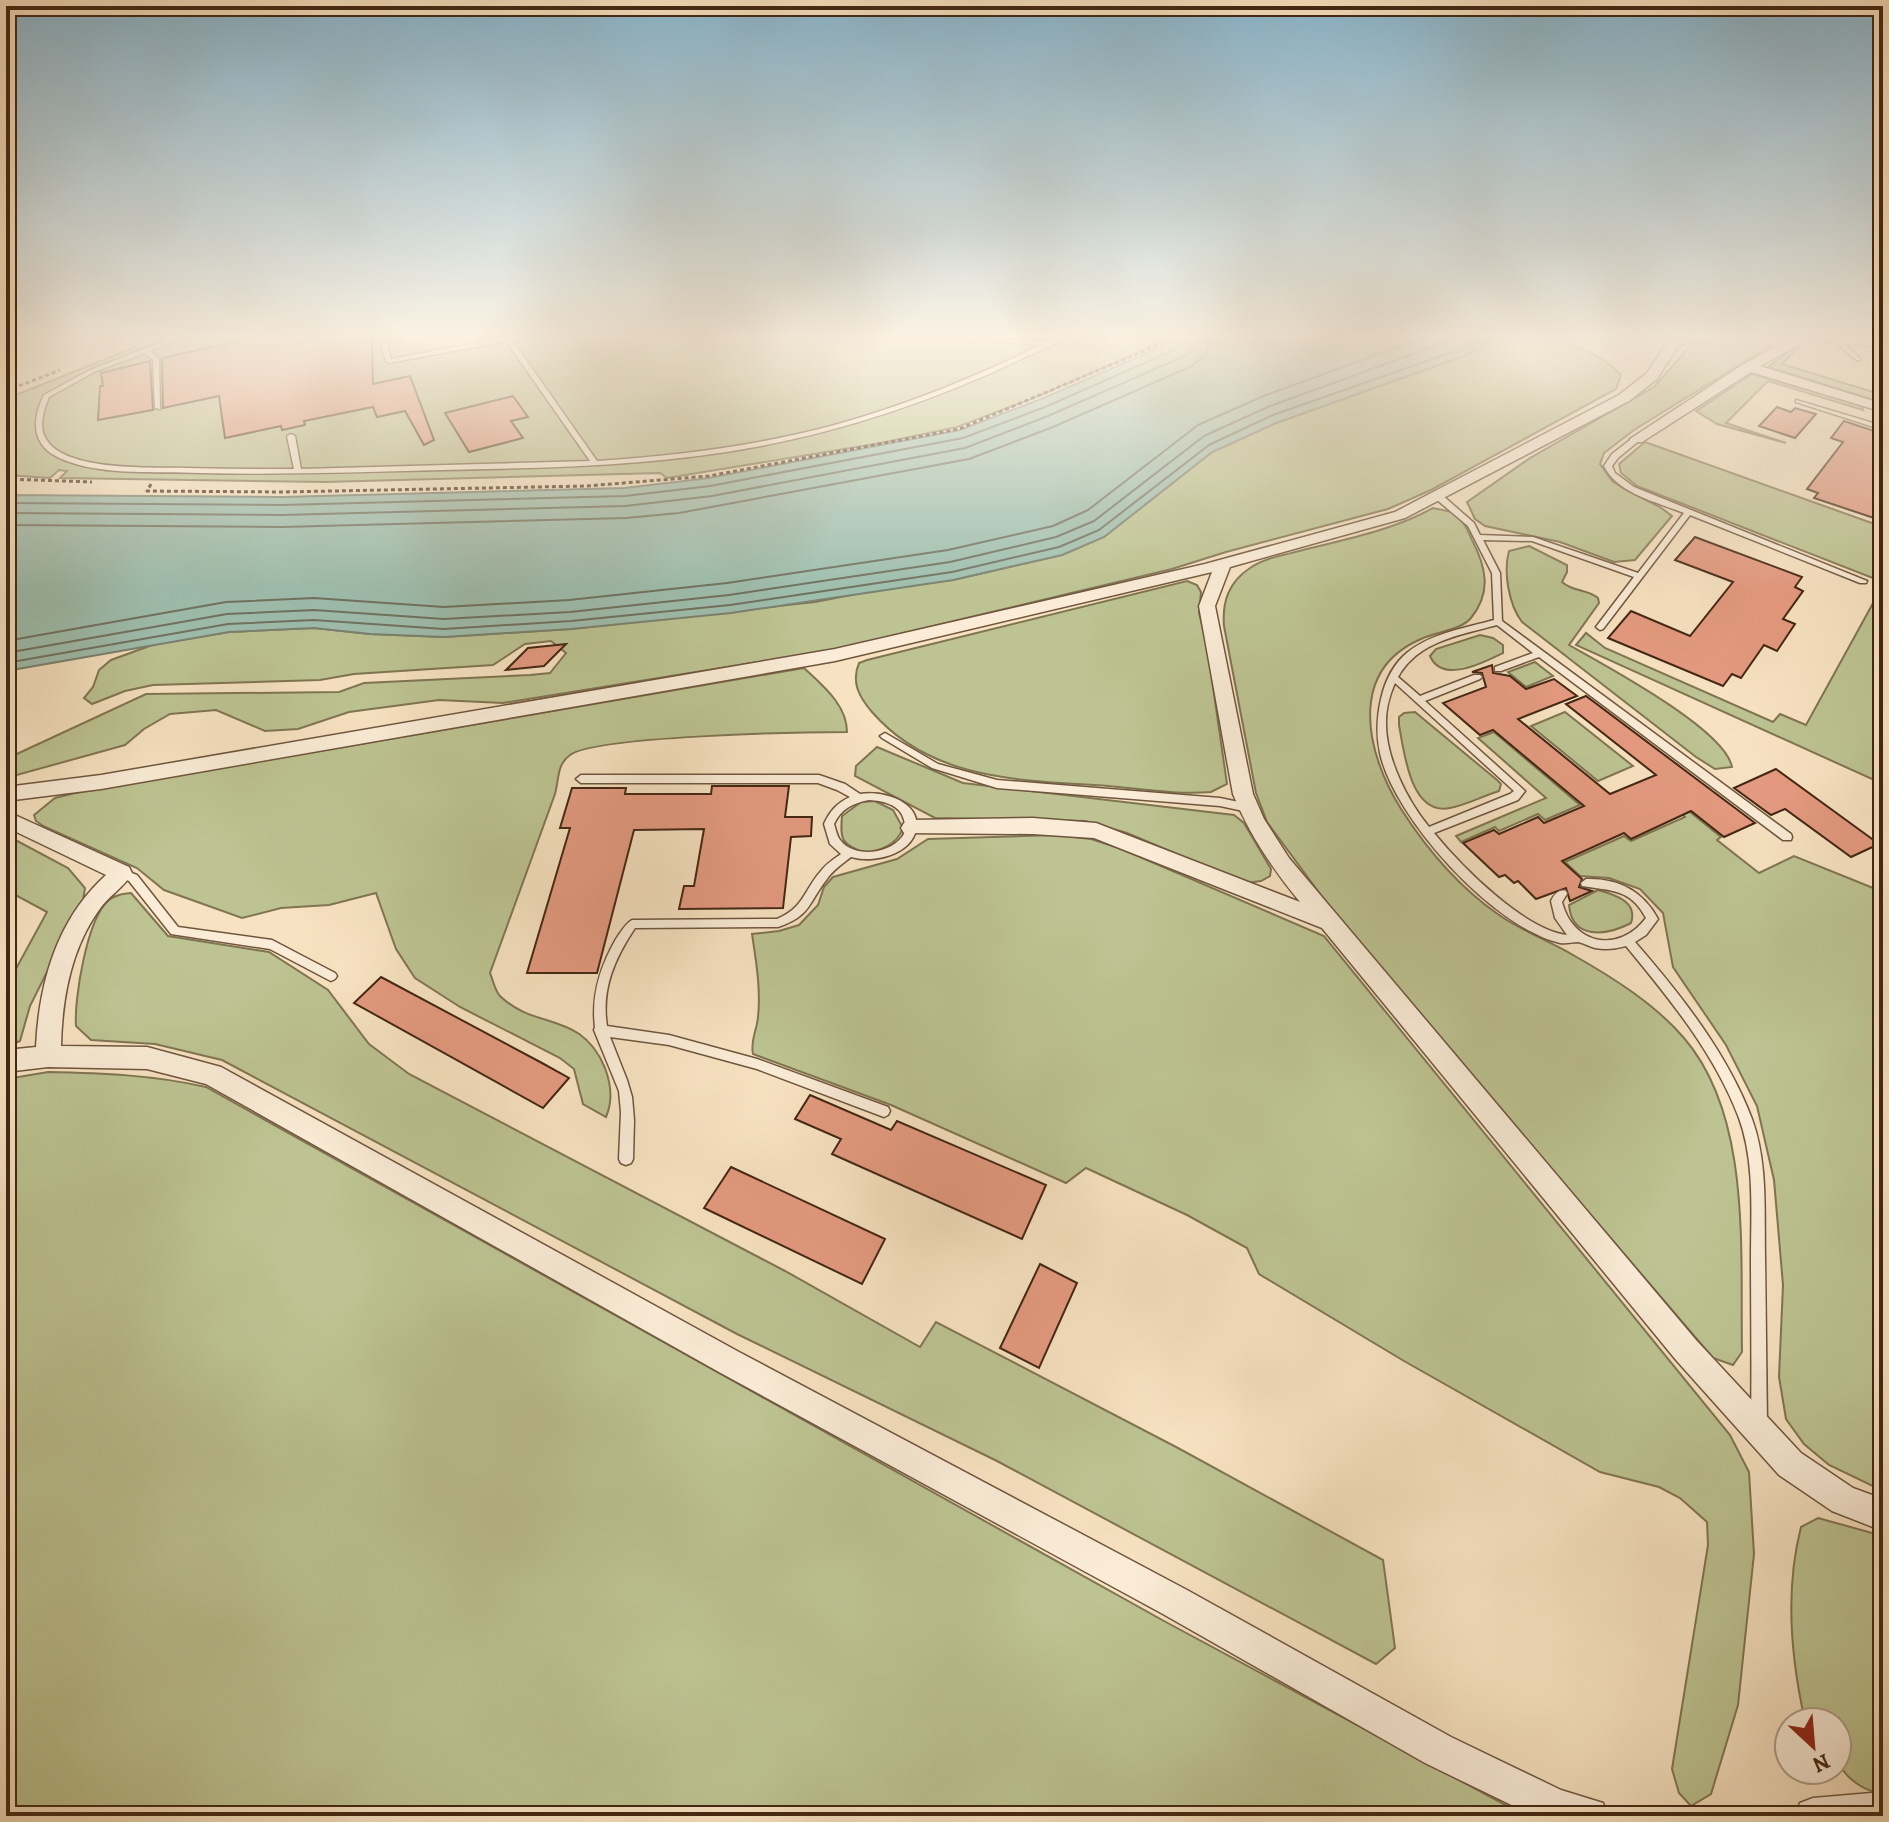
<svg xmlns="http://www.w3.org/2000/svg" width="1889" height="1822" font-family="Alegreya,serif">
  <rect width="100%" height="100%" fill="#f7e2c1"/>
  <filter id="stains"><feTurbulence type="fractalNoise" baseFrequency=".0025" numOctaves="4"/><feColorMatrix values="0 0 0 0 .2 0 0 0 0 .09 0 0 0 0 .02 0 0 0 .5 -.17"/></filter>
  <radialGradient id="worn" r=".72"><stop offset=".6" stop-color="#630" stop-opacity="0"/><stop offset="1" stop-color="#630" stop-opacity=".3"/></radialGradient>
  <g fill="#bdc392" stroke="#807552" stroke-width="2">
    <path d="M169,335h3l1,1 1005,-1 -139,61 -82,31 -76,16 -214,35 -7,-5 -335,9 -265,-4 7,-7 -8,-1 -9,8 -44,-3v-76l129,-52 5,2 31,-11z"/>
    <path d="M1500,335c44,0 90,7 121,40l-5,14 -185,101 -43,19 -162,43 -54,17 -340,81 -329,53 -64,-3 -90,12 -51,17 -33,2 -49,-21 -46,4 -26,15 -19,16 -119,33v-19l140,-65 193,-2 25,-9 166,-8 20,-2 16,-20 -15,-12 -26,3 -32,21 -139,9 -34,6 -167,5 -28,6 -33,13 -8,-6 9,-11 6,-17 12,-10 44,-16 74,-12 85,-4 56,6 74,3 127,-8 244,-27 66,-13 72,-9 109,-25 42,-18 108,-85 64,-29 188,-67z"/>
    <path d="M1740,335h48l-154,95 -30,23 -4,11 12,17 14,9 34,17 12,9 -37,44 -21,2 -54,-20 -75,-16 -10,-7 -8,-17 63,-44 124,-71 37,-42 13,-5z"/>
    <path d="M1796,346l3,1 -17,17 101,31v8l-115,-36z"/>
    <path d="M1752,374l102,29 8,3 1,4 -95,-29 -42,42 60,20 -69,-19 -21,-13z"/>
    <path d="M1645,442l238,85v55l-246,-96 -16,-13 -2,-9z"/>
    <path d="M1433,508c7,2 17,2 23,7 8,6 12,16 16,25 14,27 20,52 -1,78 -10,12 -35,14 -50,21 -74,32 -55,114 -20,170 25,39 59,79 98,106 23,16 50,26 74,40 39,22 82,49 111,83 68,79 56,214 58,314l-9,13 -20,-7 -373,-437 -73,-99 -11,-29 -32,-167c-2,-25 5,-44 26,-58 16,-11 36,-13 53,-18 44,-11 90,-20 130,-42z"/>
    <path d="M1529,546l38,19v7l-5,10c11,10 25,7 36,16l1,5 -30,42c35,20 156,84 163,122l-17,2 -19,-12 -174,-135c-13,-17 -19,-50 -13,-71z"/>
    <path d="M1187,581l10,4 4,7 -2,21 8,32 20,139 -16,8c-33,3 -69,-3 -103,-6 -85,-6 -175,-4 -236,-74 -13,-15 -21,-30 -13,-49l8,-3z"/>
    <path d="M1883,585v199l-307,-139 10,-12 19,15 168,74 7,-8 26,11z"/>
    <path d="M1480,635l13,3 10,7v8c-20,10 -61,31 -73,3l6,-7z"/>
    <path d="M1535,662l18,14 -27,11 -18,-15z"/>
    <path d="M804,668c19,18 43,37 43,64 -43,0 -252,4 -277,23 -13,9 -11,24 -15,39l-65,179c3,7 5,18 10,23 36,35 81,14 105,72 6,16 8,33 1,49l-23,-13 -9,-35 -14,-11 -100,-51 -45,-29 -19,-29 -20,-56 -47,12 -48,3 -39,10 -78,-28 -27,-22 -94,-42 -7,-5 -2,-6 21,-17 20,-5z"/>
    <path d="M1415,712l82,68 4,4 -2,7c-16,5 -33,14 -49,17 -40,8 -46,-57 -51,-83v-8l5,-4z"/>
    <path d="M1565,712l68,54 -35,15 -67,-55z"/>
    <path d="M1494,732l86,73 -35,15 -7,-6 -39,17 -4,-4 -34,15 -5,-6 90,-38 -68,-60z"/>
    <path d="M877,747l86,36 271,32 10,8 27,46 -1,7 -9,5 -15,2 -119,-50 -42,-12 -150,-3 -80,-42 1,-10z"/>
    <path d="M875,801l18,9 10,18c-6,17 -22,22 -38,25 -24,-9 -25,-13 -23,-37l19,-14z"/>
    <path d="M1685,808l36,29 -4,3 42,33 35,-17 89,36v599l-54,-26 -25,-21 -18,-25 -7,-42 4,-92 -9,-105 -17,-74 -31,-61 -53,-78 -10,-54 -23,-24 -31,-11 -29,-2 -15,-14 59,-26 7,5 54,-24 -6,-6z"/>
    <path d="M6,835l62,33 17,20 -2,12 -53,106 -10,35 -14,6v-60l41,-75 -41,-22z"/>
    <path d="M1055,835l36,4 28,9 205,88 406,499 19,37 5,82 -16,151 -27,89 -20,12 -12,-13 -7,-24 36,-224 -1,-23 -27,-24 -21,-11 -59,-15 -196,-111 -145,-87 -12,-26 -60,-33 -101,-47 -20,15 -175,-78 -138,-51c-3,-13 4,-24 5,-37 3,-27 -2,-57 -6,-83l27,-3 20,-6 19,-20 6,-18 9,-10 64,-18 31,-20z"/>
    <path d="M1598,890c18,5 40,12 33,33 -25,13 -59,17 -62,-18z"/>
    <path d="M131,893l37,43 101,16 59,38 41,54 40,30 376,197 135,76 16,-25 242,126 205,112 12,88 -19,16 -379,-203 -260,-127 -515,-274 -67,-16 -64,-4 -15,-14c-2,-27 11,-107 32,-125 6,-6 15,-7 23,-8z"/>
    <path d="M48,1072c54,1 105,3 158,15l958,534 362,195h-1520v-737z"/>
    <path d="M1818,1518l65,18v256c-17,2 -39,-15 -45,-31 -4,-10 -1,-28 -1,-39l-32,-1c-14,-62 -20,-132 -4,-194z"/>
  </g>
  <path fill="#9ebeae" stroke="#7a8270" stroke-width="2" d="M1189,335h311l-36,21 -188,67 -64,29 -108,85 -42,18 -109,25 -222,33 -160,16 -127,8 -74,-3 -56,-6 -85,4 -223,39v-176l276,2 343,-9 84,-10 251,-48 81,-31z"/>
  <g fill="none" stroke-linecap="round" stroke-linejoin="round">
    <g stroke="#707260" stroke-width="2">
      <path d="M6,503l276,2 343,-9 85,-10 253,-48 82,-31 138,-61 5,-11"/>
      <path d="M6,513l276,2 343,-9 87,-10 253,-48 83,-32 139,-61 9,-7 2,-13"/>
      <path d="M6,525l276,2 344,-9 53,-5 290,-54 84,-32 139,-61 14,-12 4,-19"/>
      <path d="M6,641l220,-39 88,-4 130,9 125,-7 158,-17 221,-33 105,-24 35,-16 110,-85 68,-30 166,-60"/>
      <path d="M6,653l221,-39 87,-4 130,9 126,-7 159,-17 221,-33 106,-25 38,-16 110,-85 66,-30 195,-71"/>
      <path d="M6,663l222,-39 86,-4 130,9 127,-8 159,-16 222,-33 107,-25 40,-17 110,-85 64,-30 188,-66 25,-14"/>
    </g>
  </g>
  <g fill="#e49a80" stroke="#432713" stroke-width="2">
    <path d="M264,335h86l5,5 17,-3 1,47 37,-8 24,64 -10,5 -19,-34 -28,6 -4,-10 -69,14 1,4 -23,5 -1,-4 -56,12 -6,-42 -56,12 -1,-50z"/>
    <path d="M150,361l3,49 -55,10 2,-34h3l-2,-13z"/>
    <path d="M513,396l15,21 -17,4 12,17 -54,14 -24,-39z"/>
    <path d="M1777,407l14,5 4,-4 21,6 -21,24 -36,-12z"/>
    <path d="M1844,421l39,13v87l-69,-23 4,-5 -11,-4 36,-47 -12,-4z"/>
    <path d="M1695,537l107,40 -7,10 8,4 -20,28 12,5 -18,27 -13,-6 -23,33 -9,-4 -9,12 -115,-48 23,-27 59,25 43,-54 -58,-22z"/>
    <path d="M566,644l-22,22 -38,4 22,-22z"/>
    <path d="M1492,665l1,8 17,3 16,13 28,-10 23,17 -59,23 92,75 46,-19 -90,-71 20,-8 169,127 -31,14 -33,-26 -60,28 -7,-6 -62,28 20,18 -3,8 13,4 -22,10 -4,-13 -30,11 -18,-18 -4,2 -9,-8 -6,2 -36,-34 31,-13 5,4 39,-17 6,6 40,-17 -91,-76 -13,5 -37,-32 43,-16 -4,-14 -10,-1z"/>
    <path d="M1776,769l103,75 -28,13 -66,-48 -14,6 -37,-27z"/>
    <path d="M712,786h77l-4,31h27l-1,19 -20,1 -8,71 -104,1 5,-23h10l10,-57 -70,1 -37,143h-70l43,-145h-10l12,-40h54l-1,6h86z"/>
    <path d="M381,977l161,86 27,15 -26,30 -189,-105z"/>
    <path d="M810,1095l81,35 6,-9 149,64 -24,54 -190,-85 9,-15 -46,-20z"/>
    <path d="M731,1167l154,72 -23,45 -158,-76z"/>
    <path d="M1040,1264l37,19 -38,85 -39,-20z"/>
  </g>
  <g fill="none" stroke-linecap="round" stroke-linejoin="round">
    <g stroke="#70563e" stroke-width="3">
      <g id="lane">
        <path d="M180,335h9l-39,16 9,8 1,50 -5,-1 -2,-48 -8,-7 -51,19 -45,25c-5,13 -11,29 -3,42 19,33 108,28 142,29 35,1 70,1 106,1l-7,-33 4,-2 4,2 6,33 289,-8 -84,-120 -117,22 -3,-2 -8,-26h6l7,24 126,-24h14l-19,5 85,121c79,-5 158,-15 234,-35 73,-20 142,-48 210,-81l-113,-10c39,0 77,6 115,7 11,0 20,-7 31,-7 -14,8 -29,14 -44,20 -85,41 -176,73 -269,91 -105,20 -212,22 -319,24 -81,2 -160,5 -241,3 -43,-2 -112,4 -149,-19 -22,-15 -18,-39 -8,-59l46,-25z"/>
        <path d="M1833,338h4l23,20v2h-4l-23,-20z"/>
        <path d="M1796,400l87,26v4l-87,-28z"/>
        <path d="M1634,437l7,2 -23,19 -6,8 3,7 19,14 233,94 -1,2h-6l-170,-68 -87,114 -3,1 -4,-3 38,-50 -102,-36 -49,-1 17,33 2,48 289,213 1,3 -1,3h-8l-244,-183 -38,14h-6v-4l38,-14 -36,-28c-37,10 -79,16 -99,52l22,19 54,-21h6l2,2 -2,2 -55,22 100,90 -7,9 -84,33c27,33 90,97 133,102l-12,-17 -4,-17c3,-6 7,-12 15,-10l1,3 -5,8c11,43 57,52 84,16 -16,-30 -35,-27 -64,-32l-1,-3 5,-4c32,-1 57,12 72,40l-12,16 -11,7c46,53 92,111 117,177 16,44 12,93 13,139 1,55 1,109 2,164l-3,5 -5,3 -5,-3 -3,-5c1,-55 0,-110 0,-165 0,-45 4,-95 -12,-139 -24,-64 -70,-120 -113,-172 -11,3 -20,4 -31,2 -5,-1 -11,-5 -17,-6 -6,0 -11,2 -18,1 -66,-15 -166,-125 -180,-190 -4,-19 -3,-36 1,-54 4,-18 13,-36 27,-47 24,-19 57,-24 86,-32l-2,-47 -24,-47 -32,-27v-4h6l32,28 6,12 53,2 105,36 46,-60c-27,-11 -66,-19 -80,-47l8,-12zM1395,683l119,108 -4,3 -81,33c-22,-27 -44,-70 -43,-106 0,-12 4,-27 9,-38z"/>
        <path d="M885,733l53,31 59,16 223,18 28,6 5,4 -5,4 -28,-6 -223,-18 -65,-20 -50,-30 -2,-2z"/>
        <path d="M581,775h238l26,9 15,10c21,-4 62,7 56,36 -6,26 -44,33 -65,27 -9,7 -18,13 -24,22 -19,24 -16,37 -49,48l-143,1c-20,30 -34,61 -28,98l62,9 88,24 131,48 2,4 -2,4 -4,2 -127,-48 -88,-24 -59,-8 17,43 5,17 2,23 -1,39 -2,4 -5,2 -5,-2 -2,-4 2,-47 -2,-21 -25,-61 1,-3c-4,-32 5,-60 21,-88 5,-7 9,-15 16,-19l145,-1c27,-11 27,-29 44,-48 5,-7 13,-12 20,-17l-11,-10 -6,-20c6,-13 13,-21 26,-27l-13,-7 -19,-7h-237l-5,-4zM869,800c14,1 31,4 35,20 2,6 2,12 -2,17 -13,17 -47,21 -61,4 -4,-4 -5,-11 -7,-17 7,-15 19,-21 35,-24z"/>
        <path d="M121,869l16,6 41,52 94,13 63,33 2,3 -2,3 -4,2 -4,-2 -57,-30 -99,-15 -42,-53 -12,-5 -1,-3 1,-3z"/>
      </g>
    </g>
    <g stroke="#70563e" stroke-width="3">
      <g id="street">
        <path d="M1686,335h21l-29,11 -21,33 -28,22 -224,117 -175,49 -15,39 38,188 11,25 25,39 407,482 105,113 52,35 30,11v32l-51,-20 -53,-36 -103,-115 -354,-432 -228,-90 -61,-4 -129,-1 -3,-5 3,-5 7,-3 122,-2 63,5 204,79c-28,-34 -51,-68 -67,-108l-34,-188 13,-34 -377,89 -734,128 -95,12v-14l95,-12 734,-126 370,-85 190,-52 224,-117 28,-22 22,-33z"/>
        <path d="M1797,335l86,4v8l-75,-7 -48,26 123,38v8l-132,-40 -109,70h-10l-2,-3 114,-75z"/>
        <path d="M6,811l123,56 3,6c-8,15 -24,23 -33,37 -28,39 -37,89 -38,136l86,1 74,20 518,285 448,238 264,147 110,53 42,13 5,13h-74l-109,-53 -262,-149 -444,-242 -513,-288 -59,-15 -99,-2 -42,5v-22l30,-3c3,-64 21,-128 70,-172l-100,-48z"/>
        <path d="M1883,1792v24h-88l5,-13 13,-5z"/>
      </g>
    </g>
    <g stroke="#432713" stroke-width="3" stroke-dasharray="4 3" stroke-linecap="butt">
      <path d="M6,391l54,-21"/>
      <path d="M6,479l86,3"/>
      <path d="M151,484l-4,7 135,1 305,-6 122,-10 250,-47 223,-94"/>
    </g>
    <use href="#lane" fill="#faecd7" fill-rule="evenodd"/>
    <use href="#street" fill="#faecd7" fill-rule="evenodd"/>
  </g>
  <linearGradient id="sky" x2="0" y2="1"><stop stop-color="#8ab8d1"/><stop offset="0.57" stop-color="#fbf2e3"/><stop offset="1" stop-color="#fbf2e3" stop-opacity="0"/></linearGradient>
  <rect width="1889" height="590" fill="url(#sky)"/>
  <rect width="1889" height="1822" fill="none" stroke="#f7e2c1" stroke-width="32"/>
  <rect x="8" y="8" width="1873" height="1806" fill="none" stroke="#432713" stroke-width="4"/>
  <rect x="16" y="16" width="1857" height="1790" fill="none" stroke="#432713" stroke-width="2"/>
  <g transform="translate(1813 1746) rotate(154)"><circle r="38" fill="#faecd7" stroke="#b19d89" stroke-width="2"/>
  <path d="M0-6L14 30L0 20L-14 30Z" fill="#8f2418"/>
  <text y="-12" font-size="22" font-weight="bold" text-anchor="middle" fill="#432713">N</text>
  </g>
  <rect width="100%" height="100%" filter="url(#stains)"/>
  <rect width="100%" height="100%" fill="url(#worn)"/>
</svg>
